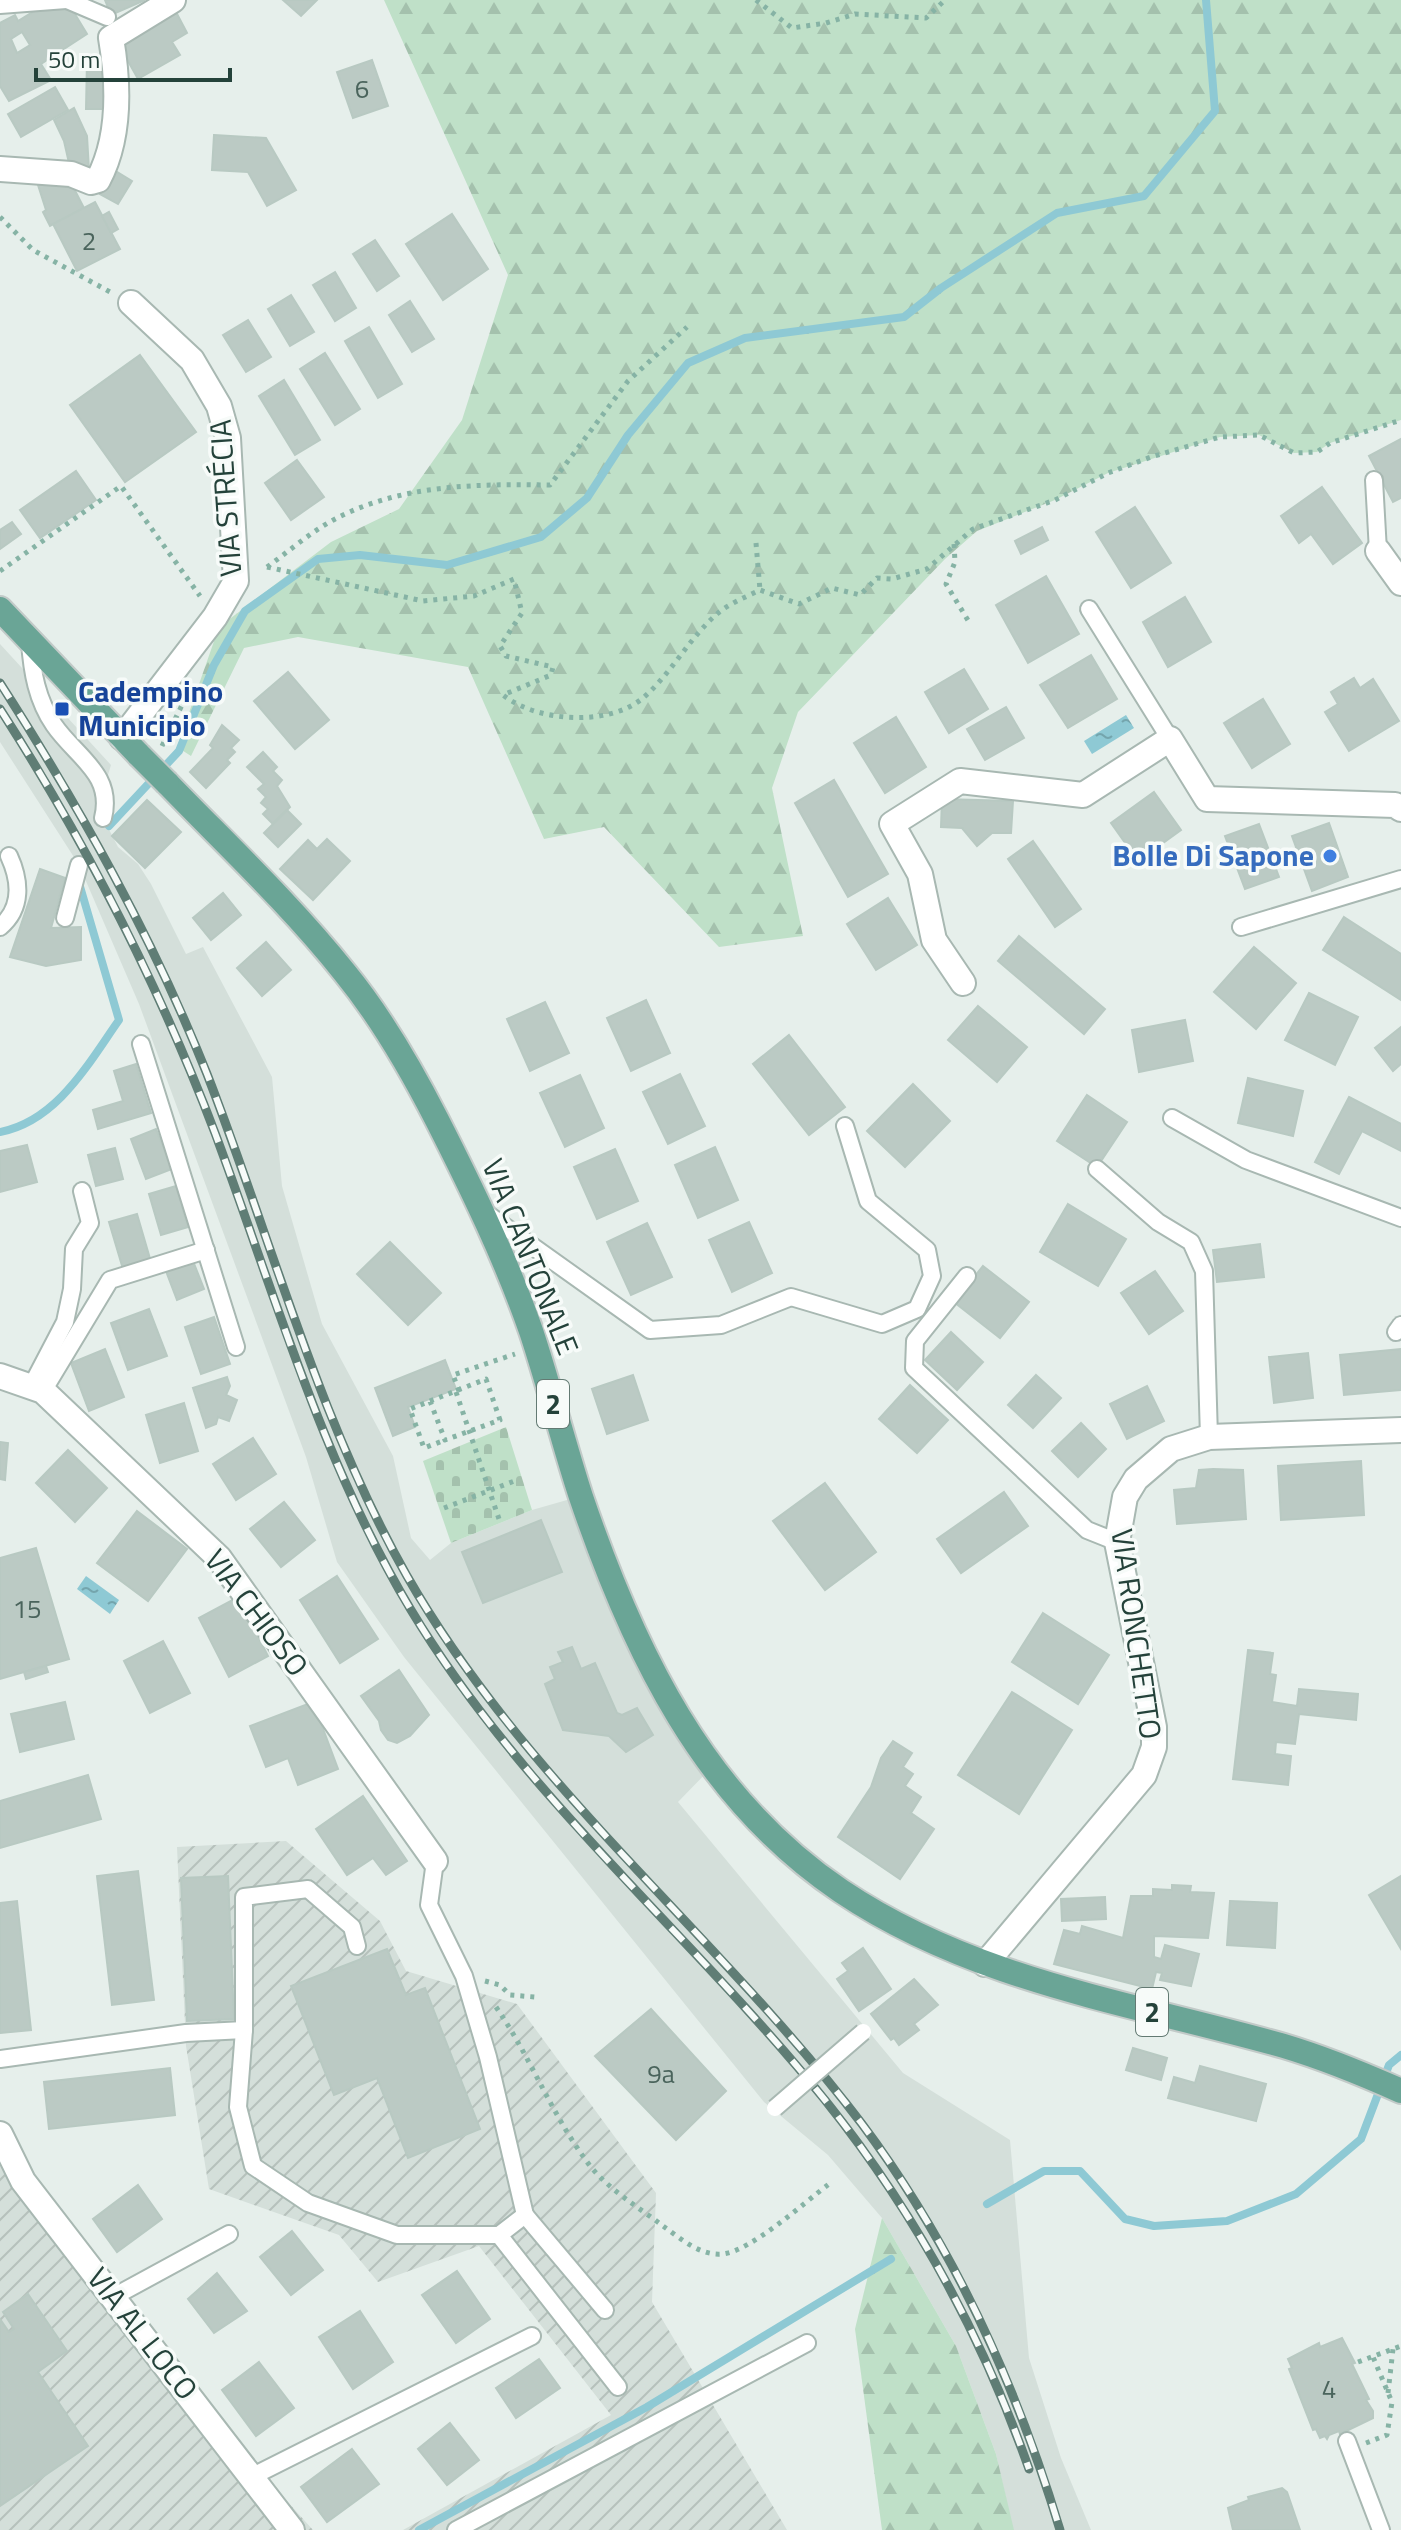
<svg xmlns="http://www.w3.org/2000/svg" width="1401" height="2530" font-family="'Titillium Web',sans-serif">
  <defs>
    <pattern id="industrial-furrows" width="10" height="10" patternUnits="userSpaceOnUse" patternTransform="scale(2)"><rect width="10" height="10" fill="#d4dfda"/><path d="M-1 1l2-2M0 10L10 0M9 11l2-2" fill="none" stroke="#b6c1bc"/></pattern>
    <pattern id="forest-firs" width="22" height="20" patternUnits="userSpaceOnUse" patternTransform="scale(2)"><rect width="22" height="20" fill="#bfe0c8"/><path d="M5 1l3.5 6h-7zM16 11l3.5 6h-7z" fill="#a4c1ad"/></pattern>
    <pattern id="cemetery-stones" width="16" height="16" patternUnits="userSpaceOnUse" patternTransform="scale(2)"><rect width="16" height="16" fill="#bfe0c8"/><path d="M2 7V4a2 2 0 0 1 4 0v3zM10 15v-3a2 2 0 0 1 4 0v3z" fill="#a4c1ad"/></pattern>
    <pattern id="water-ripples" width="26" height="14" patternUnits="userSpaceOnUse" patternTransform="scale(2)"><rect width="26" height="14" fill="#8ec9d4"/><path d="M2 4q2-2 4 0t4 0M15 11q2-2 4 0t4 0" fill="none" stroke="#74a5ad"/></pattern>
  </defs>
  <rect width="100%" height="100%" fill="#e6efeb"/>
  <path fill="#d4dfda" d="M0,644l111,121 -13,43 20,39 20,17 13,20 35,70 17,-7 69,130 10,109 40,138 71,132 18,82 19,22 21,-17 81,-33 49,-14 130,272 -33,34 225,271 107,67 19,218 32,100 30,72h-78l-17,-76 -40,-108 -74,-128 -54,-63 -64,-53 -360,-445 -67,-95 -31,-105 -167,-453 -60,-139 -79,-123z"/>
  <g fill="url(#industrial-furrows)">
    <path d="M286,1841l94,80 26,50 111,33 139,189 -4,109 135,228h-384l208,-115 -132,-169 -101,36 -39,-47 -130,-46 -23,-143 -9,-199z"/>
    <path d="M0,2134l250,326 63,70h-313z"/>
  </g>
  <g fill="url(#forest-firs)">
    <path d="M384,0h1017v420l-71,23 -13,9 -23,1 -35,-18 -39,2 -112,36 -53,27 -78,31 -32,28 -147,153 -26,76 31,148 -84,11 -115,-120 -60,12 -76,-172 -170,-30 -54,11 -53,108 -14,-9 42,-120 112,-85 68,-33 63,-89 46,-145z"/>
    <path d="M882,2218l74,128 40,108 18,76h-132l-27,-201z"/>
  </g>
  <path fill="url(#cemetery-stones)" d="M506,1427l26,83 -81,33 -28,-82z"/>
  <g fill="url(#water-ripples)">
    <path d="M1126,715l8,13 -42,26 -8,-13z"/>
    <path d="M86,1576l33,24 -9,14 -33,-25z"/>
  </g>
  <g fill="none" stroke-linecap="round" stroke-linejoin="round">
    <g stroke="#8ec9d4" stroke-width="8">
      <path d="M109,826l70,-75 35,-86 31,-54 73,-52 42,-4 87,10 94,-28 46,-39 41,-63 60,-72 57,-25 159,-21 37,-29 116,-75 87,-17 71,-85 -9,-111"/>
      <path d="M0,1132c57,-11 88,-68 119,-112l-40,-137"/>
      <path d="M987,2204l57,-33h36l45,48 29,7 73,-5 69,-27 65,-55 28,-74 12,-10"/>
      <path d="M419,2530l228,-123 244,-148"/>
    </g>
  </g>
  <g fill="#bbcac4" stroke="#b8c9c2" stroke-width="2" fill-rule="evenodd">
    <path d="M105,0h40l-34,15z"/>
    <path d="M283,0h34l-16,16z"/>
    <path d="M67,1l20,33 -46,30 10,16 -42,21 -9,-15v-63l15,-8 3,6 26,-16zM22,32l8,13 -13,8 -6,-14z"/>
    <path d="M176,12l11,21 -15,9 8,13 -42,24 -19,-34z"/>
    <path d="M87,60l27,1 -1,48h-27z"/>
    <path d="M372,60l16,46 -35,12 -16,-46z"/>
    <path d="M55,87l13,23 -47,27 -13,-23z"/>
    <path d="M74,108l13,28 2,34 -18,2 -7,-31 -10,-21z"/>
    <path d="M214,135l52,3 30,52 -29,16 -19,-34 -36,-2z"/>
    <path d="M114,170l18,11 -14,23 -18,-10z"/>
    <path d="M68,177l16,31 -34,18 -7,-14 3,-2 -8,-25z"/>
    <path d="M95,202l25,47 -43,22 -24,-47z"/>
    <path d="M109,212l9,17 -7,4 -9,-17z"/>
    <path d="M452,214l36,55 -45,31 -37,-56z"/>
    <path d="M375,240l24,36 -22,15 -24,-37z"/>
    <path d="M335,272l21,36 -21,13 -22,-36z"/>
    <path d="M291,295l23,37 -24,14 -22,-37z"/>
    <path d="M410,301l24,38 -22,13 -23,-37z"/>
    <path d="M248,320l23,37 -25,15 -23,-37z"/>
    <path d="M369,327l33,57 -24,14 -33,-57z"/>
    <path d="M325,353l35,56 -25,16 -35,-56z"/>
    <path d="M140,355l56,77 -71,50 -55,-77z"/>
    <path d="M284,380l36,60 -25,15 -36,-59z"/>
    <path d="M1401,439v59l-8,4 -24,-46z"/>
    <path d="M297,460l27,37 -33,23 -26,-37z"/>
    <path d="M76,471l20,29 -56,38 -20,-28z"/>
    <path d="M1322,487l40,56 -29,21 -22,-30 -12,9 -18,-27z"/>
    <path d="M1135,507l36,56 -40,25 -35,-56z"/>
    <path d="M12,522l9,12 -21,15v-19z"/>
    <path d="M1042,527l6,13 -27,14 -6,-13z"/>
    <path d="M1046,576l33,58 -51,29 -32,-58z"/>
    <path d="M1185,597l26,45 -43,25 -25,-45z"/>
    <path d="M1091,655l26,44 -49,29 -28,-43z"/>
    <path d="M964,669l24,40 -39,24 -24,-41z"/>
    <path d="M288,672l41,48 -34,29 -41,-48z"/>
    <path d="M1354,678l6,10 13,-9 26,42 -50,30 -24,-39 13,-8 -7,-12z"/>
    <path d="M1263,699l27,45 -38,24 -28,-45z"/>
    <path d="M1006,707l18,31 -39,22 -18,-31z"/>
    <path d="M896,717l30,50 -41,26 -31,-50z"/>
    <path d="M222,725l17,15 -8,8 4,4 -8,8 3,3 -24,25 -16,-16 23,-24 -3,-3z"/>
    <path d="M263,752l14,15 -4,4 9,9 -5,6 13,21 -17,17 -10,-10 5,-5 -7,-6 5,-6 -8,-8 6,-5 -17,-17z"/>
    <path d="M834,780l54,94 -40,23 -53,-94z"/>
    <path d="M1154,792l27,38 -43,31 -27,-38z"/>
    <path d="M942,799l71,2 -2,32h-19l-15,13 -15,-18 -21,-1z"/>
    <path d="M147,800l34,32 -36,36 -33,-32z"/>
    <path d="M287,810l14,14 -23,23 -14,-14z"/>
    <path d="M1329,823l19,54 -36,14 -20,-55z"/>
    <path d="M1259,824l20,53 -34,12 -20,-53z"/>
    <path d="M327,839l23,22 -37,39 -33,-31 28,-29 9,9z"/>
    <path d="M1033,841l48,68 -26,18 -47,-68z"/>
    <path d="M40,869l25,9 -14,50 30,-1v33l-35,6 -36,-9z"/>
    <path d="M223,893l18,22 -30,25 -18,-22z"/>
    <path d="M888,898l29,47 -41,25 -29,-46z"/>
    <path d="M1344,917l57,37v46l-78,-50z"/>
    <path d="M1019,936l86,73 -21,25 -86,-73z"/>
    <path d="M266,942l25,28 -29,26 -25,-28z"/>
    <path d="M1254,947l42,36 -40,46 -42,-37z"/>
    <path d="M1309,993l49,24 -23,48 -50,-25z"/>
    <path d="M646,1000l24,53 -39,18 -24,-53z"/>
    <path d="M545,1002l24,51 -39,18 -23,-52z"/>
    <path d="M978,1006l49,41 -30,35 -49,-42z"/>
    <path d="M1185,1020l8,41 -54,11 -7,-42z"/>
    <path d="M1401,1027v37l-8,7 -18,-23z"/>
    <path d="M789,1035l56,72 -36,28 -56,-71z"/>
    <path d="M136,1064l15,49 -53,16 -5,-19 30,-9 -9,-30z"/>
    <path d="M680,1074l25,52 -37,18 -25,-52z"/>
    <path d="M580,1075l24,53 -39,19 -25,-54z"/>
    <path d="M1248,1078l55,13 -10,45 -55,-13z"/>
    <path d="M913,1084l37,37 -45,46 -38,-36z"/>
    <path d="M1087,1095l40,27 -30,45 -40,-26z"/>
    <path d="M1349,1097l52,27v27l-39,-20 -23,43 -24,-12z"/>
    <path d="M156,1129l16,40 -26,10 -15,-40z"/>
    <path d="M27,1145l10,37 -37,10v-41z"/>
    <path d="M715,1147l23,53 -40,18 -23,-53z"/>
    <path d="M115,1148l8,31 -27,7 -8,-31z"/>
    <path d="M615,1149l23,52 -41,18 -23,-52z"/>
    <path d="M176,1186l12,41 -27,8 -12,-41z"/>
    <path d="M1068,1204l58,35 -28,47 -58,-34z"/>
    <path d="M137,1214l14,48 -28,7 -14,-47z"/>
    <path d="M749,1222l23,51 -40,19 -23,-52z"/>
    <path d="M647,1223l25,54 -41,18 -24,-53z"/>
    <path d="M390,1242l51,51 -33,32 -51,-51z"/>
    <path d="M1260,1244l4,33 -47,5 -4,-32z"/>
    <path d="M193,1261l11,28 -27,11 -11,-29z"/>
    <path d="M983,1266l46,36 -29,36 -46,-36z"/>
    <path d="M1155,1271l28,40 -34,23 -28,-41z"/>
    <path d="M149,1309l18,47 -39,14 -17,-47z"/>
    <path d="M214,1317l16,47 -29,10 -16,-47z"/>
    <path d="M951,1332l32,30 -26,28 -32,-30z"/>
    <path d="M105,1349l19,48 -35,14 -18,-48z"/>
    <path d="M1401,1349v41l-57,5 -4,-40z"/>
    <path d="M1308,1353l5,45 -39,5 -5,-46z"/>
    <path d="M445,1360l11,29 -48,18 7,20 -22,9 -18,-48z"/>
    <path d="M633,1375l15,45 -41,14 -15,-45z"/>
    <path d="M1036,1375l25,23 -28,30 -25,-23z"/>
    <path d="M227,1377l3,9 -4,9 11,5 -8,21 -11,-4 -2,7 -10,4 -13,-40z"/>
    <path d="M910,1385l38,35 -31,33 -38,-34z"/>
    <path d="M1147,1386l17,35 -37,18 -17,-35z"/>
    <path d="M184,1403l14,48 -38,12 -14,-48z"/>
    <path d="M1081,1423l25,26 -28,28 -26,-26z"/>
    <path d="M253,1438l23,36 -40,26 -23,-36z"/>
    <path d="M0,1442l8,1 -3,37 -5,-1z"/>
    <path d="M68,1450l39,38 -32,34 -39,-39z"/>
    <path d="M1361,1461l3,54 -83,5 -3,-54z"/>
    <path d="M1213,1469l30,1 3,49 -69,5 -3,-34 22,-2 3,-18z"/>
    <path d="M825,1483l51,69 -51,38 -52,-69z"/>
    <path d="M1004,1492l24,34 -67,47 -24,-34z"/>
    <path d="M284,1502l31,38 -34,27 -31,-38z"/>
    <path d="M137,1511l50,38 -39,52 -51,-38z"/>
    <path d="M541,1520l21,52 -79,31 -21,-51z"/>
    <path d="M36,1548l33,111 -69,20v-121z"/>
    <path d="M337,1576l41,63 -38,24 -40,-63z"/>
    <path d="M238,1597l30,59 -39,21 -30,-59z"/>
    <path d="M1043,1613l66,42 -31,49 -66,-42z"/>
    <path d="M163,1641l27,52 -40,20 -26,-52z"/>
    <path d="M572,1647l9,22 14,-6 22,50 5,2 15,-7 16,27 -27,17 -17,-16 -46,-6 -18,-46 10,-5 -5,-12 13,-5 -5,-10z"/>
    <path d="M1248,1650l25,3 -3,21 6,1 -4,27 25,4 2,-17 59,5 -2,26 -57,-6 -4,30 -19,-2 -1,12 16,2 -3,29 -55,-6z"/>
    <path d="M46,1666l2,6 -22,7 -2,-7z"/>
    <path d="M399,1670l30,45 -19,21 -13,7 -9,-3 -7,-10 -2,-9 -18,-25z"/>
    <path d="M1012,1692l60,38 -53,84 -61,-39z"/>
    <path d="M65,1702l9,37 -54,13 -9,-38z"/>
    <path d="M313,1702l25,67 -40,16 -10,-27 -22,9 -16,-41z"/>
    <path d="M893,1741l19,12 -9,14 10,7 -8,12 16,11 -10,16 23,16 -34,50 -62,-42 33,-50 10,-29z"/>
    <path d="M88,1775l13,44 -101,29v-47z"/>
    <path d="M363,1796l44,65 -21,14 -13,-17 -26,17 -31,-46z"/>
    <path d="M138,1871l16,129 -42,5 -15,-129z"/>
    <path d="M228,1876l6,143 -47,2 -6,-143z"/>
    <path d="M1401,1876v73l-32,-54z"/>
    <path d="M1172,1885l19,1 -1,6 24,1 -6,45 -54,-2v21l7,2 4,-14 34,9 -8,32 -31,-6 2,-7 -6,-1 -4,17 -98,-25 10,-34 16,4 2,-8 41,12 8,-42h22v-7l19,1z"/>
    <path d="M1105,1897l1,22 -44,2 -1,-22z"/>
    <path d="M17,1901l14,129 -31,3v-130z"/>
    <path d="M1230,1901l47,2 -2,45 -48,-3z"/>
    <path d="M863,1948l28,41 -32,22 -22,-32 11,-8 -6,-8z"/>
    <path d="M387,1949l19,46 19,-7 55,141 -72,29 -31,-80 -43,17 -43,-109z"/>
    <path d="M914,1979l24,26 -24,19 5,6 -20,15 -5,-7 -3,2 -20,-26z"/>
    <path d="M651,2009l75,82 -50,49 -81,-84z"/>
    <path d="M1133,2048l34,10 -6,22 -35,-10z"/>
    <path d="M1200,2066l66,18 -10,37 -88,-23 6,-21 21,6z"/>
    <path d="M170,2068l5,47 -126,14 -5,-47z"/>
    <path d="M138,2185l24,34 -45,33 -24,-33z"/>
    <path d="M292,2231l31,39 -32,25 -31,-38z"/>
    <path d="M457,2271l33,48 -34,24 -34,-48z"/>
    <path d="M217,2273l30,38 -33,22 -26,-34z"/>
    <path d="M28,2294l39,57 -29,21 50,74 -88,60v-187l9,13 5,-3 -11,-17z"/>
    <path d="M360,2311l33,51 -40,27 -34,-52z"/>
    <path d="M1342,2338l13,25 -3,1 17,35 -3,1 7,11v7l-33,16 -1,-3 -10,4 -2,4 -2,-3 -5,2 -4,-9 -3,1 -24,-61 3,-1 -4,-9 31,-16 1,4z"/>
    <path d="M539,2359l21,29 -44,30 -20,-30z"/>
    <path d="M259,2362l35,46 -38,28 -34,-46z"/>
    <path d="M450,2423l29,37 -32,25 -29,-36z"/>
    <path d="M352,2449l27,35 -52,38 -26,-35z"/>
    <path d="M1282,2488l5,4 13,38h-67l-5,-22 21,-8 -1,-3z"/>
  </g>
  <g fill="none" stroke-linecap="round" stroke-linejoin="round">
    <g stroke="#a8b8b2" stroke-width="20">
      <g id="service">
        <path d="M67,0l40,17"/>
        <path d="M0,5l66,-5"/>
        <path d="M1374,480l4,71"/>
        <path d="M1089,609l81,130"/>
        <path d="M30,642c2,30 7,58 24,83 22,32 60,49 49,93"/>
        <path d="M65,918l14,-53"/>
        <path d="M0,927c23,-19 20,-47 9,-71"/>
        <path d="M1241,927l160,-48"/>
        <path d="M141,1044l95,303"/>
        <path d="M1172,1118l74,42 155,58"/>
        <path d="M1097,1169l61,53 33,20 13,29 5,166"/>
        <path d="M483,1211l167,119 71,-5 70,-28 91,27 35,-15 15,-33 -5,-26 -59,-49 -23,-75"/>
        <path d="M967,1276l-52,65 -1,27 173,162 30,12"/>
        <path d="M1396,1332l5,-7"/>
        <path d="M31,1387l34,-65 7,-33 2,-40 16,-26 -8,-32"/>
        <path d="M43,1391l67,-111 96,-30"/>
        <path d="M357,1946l-5,-19 -44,-38 -64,8v133l-6,77 15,59 55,37 89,32h102l26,-20 -37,-158 -24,-81 -35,-71 6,-44"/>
        <path d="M0,2059l186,-26 58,-3"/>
        <path d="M525,2215l80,95"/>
        <path d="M499,2235l119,152"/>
        <path d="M115,2296l114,-62"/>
        <path d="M1347,2441l34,89"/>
        <path d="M251,2477l281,-141"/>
        <path d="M456,2530l351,-187"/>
      </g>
    </g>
    <g stroke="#a8b8b2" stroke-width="28">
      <g id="minor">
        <path d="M0,169l71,5 20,8 7,-2c23,-43 21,-95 13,-142l62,-38"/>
        <path d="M1378,551l23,32"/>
        <path d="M122,738l93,-121 21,-36 -8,-143 -9,-32 -27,-46 -61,-57"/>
        <path d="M963,983l-29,-43 -14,-66 -28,-50 68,-43 123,14 87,-56 37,60 188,6 6,4"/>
        <path d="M0,1376l43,15 176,167 216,303"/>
        <path d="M985,1964l159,-189 10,-28v-20l-37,-185 8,-45 11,-18 35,-30 38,-12 192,-7"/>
        <path d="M0,2134l23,47 269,349"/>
      </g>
    </g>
    <g stroke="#c2cac8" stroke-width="28">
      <g id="primary">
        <path d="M0,609l139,146"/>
        <path d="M167,783c60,62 124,122 178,190 36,44 66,96 92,147 34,67 69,139 94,211 18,54 32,111 50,166 52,153 122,301 260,394 134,90 291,112 443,155 40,12 79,28 117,45"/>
      </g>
    </g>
    <g stroke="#86b3a5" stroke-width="5" stroke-dasharray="4 6" stroke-linecap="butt">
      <path d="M756,0l36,28 34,-5 29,-9 71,4 19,-18"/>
      <path d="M0,217l33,33 79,43"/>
      <path d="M756,543l4,47"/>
      <path d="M954,544l1,18 -9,22 23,38"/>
      <path d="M267,567l156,34 51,-5 40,-17 8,34 -22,33 6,10 47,11 -2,8 -48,20c34,27 105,32 140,3 28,-24 46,-60 74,-84 11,-10 29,-17 43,-24l39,14 33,-16 28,7 17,-17 15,1 35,-10 46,-40 82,-29 53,-27 43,-16 69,-20 39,-2 35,18 23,-1 13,-9 71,-23"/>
      <path d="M267,567c25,-18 48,-39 76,-52 65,-31 137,-31 207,-30l78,-104 59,-54"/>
      <path d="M0,571l121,-85 79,110"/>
      <path d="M162,746l22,-45"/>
      <path d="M459,1391l-6,-16 62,-21"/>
      <path d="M456,1392l43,127"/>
      <path d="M430,1401l15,39 55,-20 -14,-41 -76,30 14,39 21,-8"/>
      <path d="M444,1508l73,-28"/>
      <path d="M485,1981l15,4 10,10 25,2"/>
      <path d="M496,2007c34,49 54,104 89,152 19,28 52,47 78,67 17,12 37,30 59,28 28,-2 83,-52 107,-70"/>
      <path d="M1358,2362l43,-16"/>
      <path d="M1388,2393l5,-44"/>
      <path d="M1366,2443l21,-8 5,-33 -19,-45"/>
    </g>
    <use href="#service" stroke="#fff" stroke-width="16"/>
    <use href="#minor" stroke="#fff" stroke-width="24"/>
    <use href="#primary" stroke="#6aa596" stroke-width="24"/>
    <g stroke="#5f7d75" stroke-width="9">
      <g id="rail">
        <path d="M0,683c80,125 152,253 207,391 65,167 111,345 200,502 120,210 311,358 455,548 92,123 154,260 198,406"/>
        <path d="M0,709c86,134 158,274 215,424 60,161 107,329 196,477 112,186 279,323 414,490 89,111 157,235 204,369"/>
      </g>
    </g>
    <use href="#rail" stroke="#f7fbf9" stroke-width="6" stroke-dasharray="18" stroke-linecap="butt"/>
    <g stroke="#a8b8b2" stroke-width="20" stroke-linecap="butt">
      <path id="service-bridge" d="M775,2108l88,-76"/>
    </g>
    <g stroke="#c2cac8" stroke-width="28" stroke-linecap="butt">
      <path id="primary-bridge" d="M139,755l28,28"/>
    </g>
    <use href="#service-bridge" stroke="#fff" stroke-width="16"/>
    <use href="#primary-bridge" stroke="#6aa596" stroke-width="24"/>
  </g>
  <rect fill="#1a4fb4" stroke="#f7fbf9" stroke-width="3" x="54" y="701" width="16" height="16" rx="4"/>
  <circle fill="#3f7fe0" stroke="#f7fbf9" stroke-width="3" cx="1330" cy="856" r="8"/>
  <g text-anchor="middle" stroke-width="7" stroke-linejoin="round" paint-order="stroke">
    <g font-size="26" fill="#4a645c">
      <text x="362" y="98">6</text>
      <text x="89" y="250">2</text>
      <text x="27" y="1618">15</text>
      <text x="661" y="2083">9a</text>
      <text x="1329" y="2398">4</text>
    </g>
    <g fill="#f7fbf9" stroke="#637a73" stroke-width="2">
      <rect x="537" y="1380" width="32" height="48" rx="6"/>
      <rect x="1136" y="1988" width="32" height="48" rx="6"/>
    </g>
    <g font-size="28" font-weight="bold" fill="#24423a">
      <text x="553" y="1414">2</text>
      <text x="1152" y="2022">2</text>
    </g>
    <g font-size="30" fill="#24423a" stroke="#f7fbf9">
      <text transform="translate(226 498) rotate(-94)" y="10">VIA STRÉCIA</text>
      <text transform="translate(530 1257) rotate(68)" y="10">VIA CANTONALE</text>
      <text transform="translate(256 1613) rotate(53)" y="10">VIA CHIOSO</text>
      <text transform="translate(1136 1634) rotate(82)" y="10">VIA RONCHETTO</text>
      <text transform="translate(142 2334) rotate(52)" y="10">VIA AL LOCO</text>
    </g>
    <g font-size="30" font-weight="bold" fill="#164399" stroke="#f7fbf9" text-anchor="start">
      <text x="78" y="702">Cadempino<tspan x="78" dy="34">Municipio</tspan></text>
    </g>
    <g font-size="30" font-weight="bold" fill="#366cbe" stroke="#f7fbf9" text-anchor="end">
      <text x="1314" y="866">Bolle Di Sapone</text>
    </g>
  </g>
  <path d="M36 68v12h194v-12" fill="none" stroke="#24423a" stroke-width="4"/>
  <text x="48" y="68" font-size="24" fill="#24423a" stroke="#f7fbf9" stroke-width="6" paint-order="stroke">50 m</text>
</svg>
